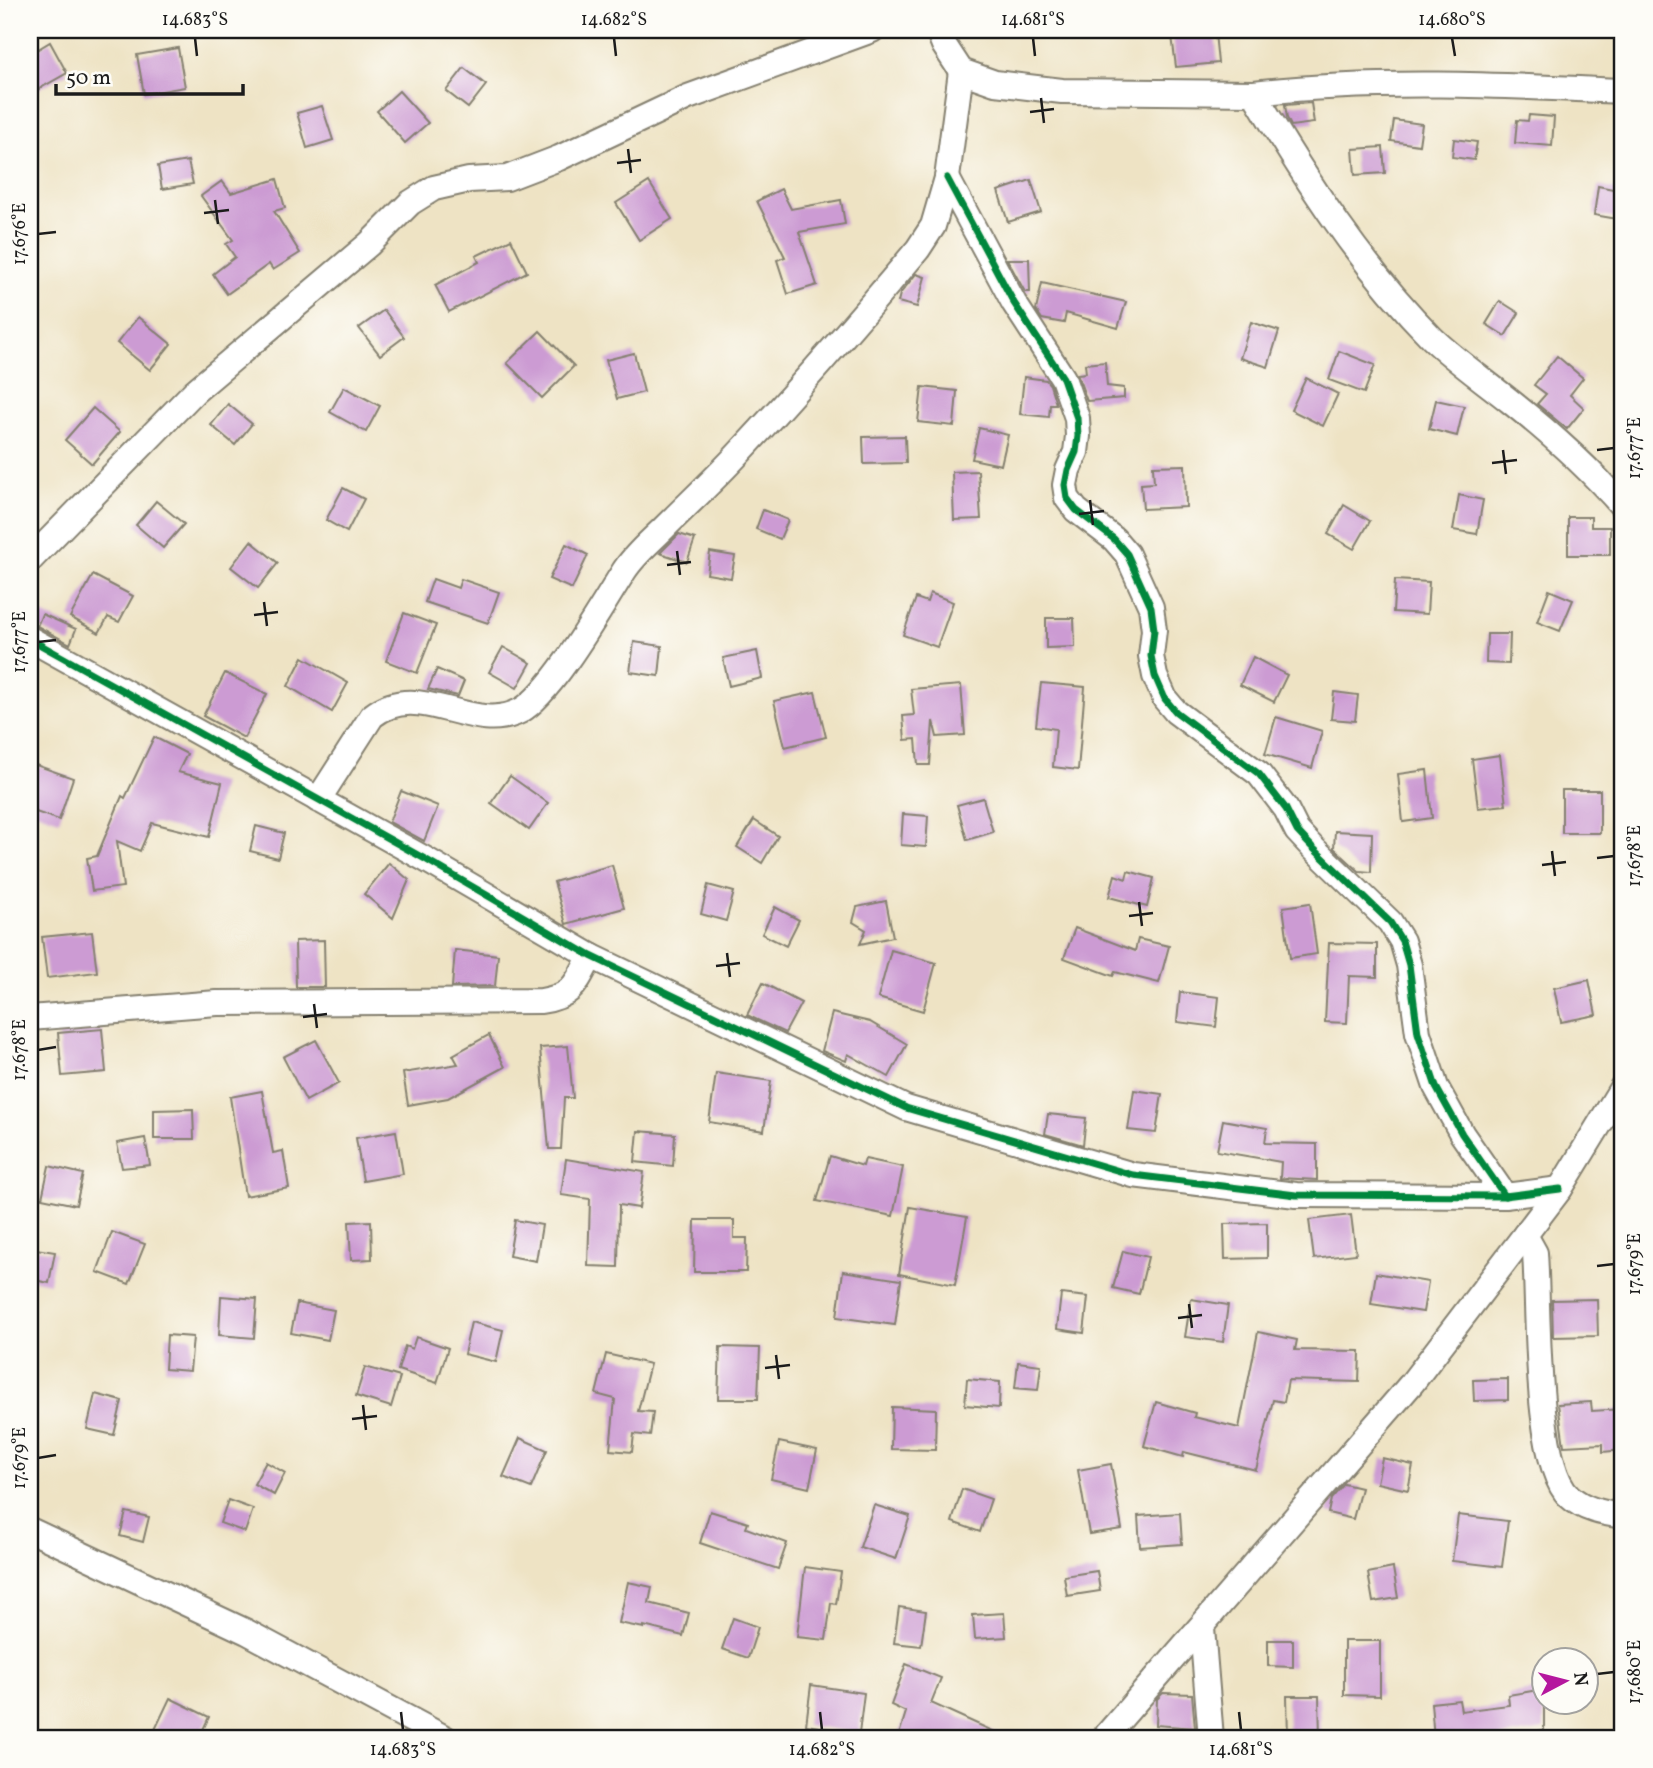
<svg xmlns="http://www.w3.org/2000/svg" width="1653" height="1768" font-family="Vollkorn,serif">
  <rect width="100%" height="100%" fill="#fdfcf7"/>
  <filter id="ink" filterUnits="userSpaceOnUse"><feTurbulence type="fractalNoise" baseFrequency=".0143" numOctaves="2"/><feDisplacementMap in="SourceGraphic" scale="14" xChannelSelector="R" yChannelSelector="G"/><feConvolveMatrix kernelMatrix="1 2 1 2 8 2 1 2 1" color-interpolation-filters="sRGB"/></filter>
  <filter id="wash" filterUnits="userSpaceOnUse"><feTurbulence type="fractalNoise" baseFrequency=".00686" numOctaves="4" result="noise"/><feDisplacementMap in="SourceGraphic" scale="28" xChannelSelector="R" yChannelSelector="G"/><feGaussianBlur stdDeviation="1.57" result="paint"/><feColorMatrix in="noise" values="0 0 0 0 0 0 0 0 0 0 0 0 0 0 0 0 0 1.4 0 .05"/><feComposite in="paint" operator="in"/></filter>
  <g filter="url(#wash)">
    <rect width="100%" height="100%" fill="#eee3c4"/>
    <g id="blocks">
      <g fill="#cc9bd3">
        <path d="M1215,33l3,30 -42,4 -4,-31z"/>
        <path d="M50,42l17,31 -37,21v-40z"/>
        <path d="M178,48l7,39 -41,7 -7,-39z"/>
        <path d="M464,68l22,17 -18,23 -22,-17z"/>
        <path d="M399,91l29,32 -23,20 -28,-32z"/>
        <path d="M1311,103l3,20 -23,3 -4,-8 -2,-13z"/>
        <path d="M322,106l11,34 -26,8 -10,-35z"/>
        <path d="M1529,115l25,2 -2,29 -37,-3 2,-23 11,1z"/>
        <path d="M1394,120l28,4 -3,21 -28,-4z"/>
        <path d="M1454,139l23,3 -3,18 -22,-3z"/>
        <path d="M1383,147l2,26 -30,2 -2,-26z"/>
        <path d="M188,161l5,23 -31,5 -4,-23z"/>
        <path d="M277,179l8,29 -11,3 26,42 -27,17 -4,-6 -42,30 -14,-20 22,-17 -9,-13 7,-4 -32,-44 21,-15 9,12z"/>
        <path d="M1031,180l10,32 -33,10 -10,-31z"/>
        <path d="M649,182l23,37 -33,21 -23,-37z"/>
        <path d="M1598,186l25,5v29l-29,-5z"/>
        <path d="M781,189l10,20 50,-9 4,24 -46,8 18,53 -29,9 -11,-34 8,-3 -28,-56z"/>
        <path d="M511,239l16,33 -78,40 -14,-27 44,-23 -3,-6z"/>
        <path d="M1007,259h22l1,33h-5z"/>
        <path d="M916,274l9,3 -8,30 -19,-5 2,-8z"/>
        <path d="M1042,283l84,19 -8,26 -52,-15 -2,10 -22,-4 -6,-9z"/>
        <path d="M1500,301l19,12 -14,23 -19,-12z"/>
        <path d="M384,310l20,27 -24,18 -21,-27z"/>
        <path d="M138,317l33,27 -21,26 -33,-27z"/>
        <path d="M1251,322l28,9 -11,36 -28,-9z"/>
        <path d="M540,331l34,35 -32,32 -35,-35z"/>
        <path d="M1339,351l36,14 -11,28 -35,-13z"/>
        <path d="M634,353l10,39 -27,7 -11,-39z"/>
        <path d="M1557,356l26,22 -13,17 14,13 -17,21 -30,-25 9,-10 -12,-9z"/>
        <path d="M1105,362l2,24 17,2v10l-37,3 -10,-27 9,-1 -1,-9z"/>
        <path d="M1024,377l22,3 4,5 6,19h-6l-1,13 -29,-3z"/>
        <path d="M1306,378l32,16 -15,32 -32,-16z"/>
        <path d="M344,387l36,19 -14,26 -36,-20z"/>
        <path d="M922,387l35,4 -3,35 -36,-4z"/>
        <path d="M1436,400l28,6 -7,30 -28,-7z"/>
        <path d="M228,404l24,20 -17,21 -24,-20z"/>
        <path d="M93,408l27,24 -28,32 -27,-24z"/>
        <path d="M979,428l29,7 -7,30 -29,-6z"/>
        <path d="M905,436l1,27 -42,1 -1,-27z"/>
        <path d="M1185,465l1,42 -43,2 -2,-25 13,-1 -1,-17z"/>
        <path d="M978,471l3,48 -27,1 -2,-48z"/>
        <path d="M343,488l21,11 -17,33 -21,-12z"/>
        <path d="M1459,495l24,5 -6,34 -24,-4z"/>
        <path d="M156,501l28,23 -21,24 -27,-23z"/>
        <path d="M1344,505l26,16 -16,28 -26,-15z"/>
        <path d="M763,510l25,10 -8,19 -24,-10z"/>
        <path d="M1568,517h23v10h19v28h-42z"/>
        <path d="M679,534l16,5 -8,23 -27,-9z"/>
        <path d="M251,541l27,22 -20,25 -27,-21z"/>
        <path d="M566,544l22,11 -16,34 -23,-10z"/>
        <path d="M710,552l25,4 -4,22 -24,-4z"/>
        <path d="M93,575l40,21 -14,26 -11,-5 -9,16 -29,-16z"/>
        <path d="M433,579l25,9 3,-9 38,13 -11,31 -63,-21z"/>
        <path d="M1395,580l34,2 -2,32 -34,-2z"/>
        <path d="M1549,590l24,10 -13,31 -23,-9z"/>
        <path d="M930,593l23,9 -16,45 -34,-12 13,-37 11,4z"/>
        <path d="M404,613l32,12 -19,48 -31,-12z"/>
        <path d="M42,614l34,15 -6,15 -33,-18z"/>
        <path d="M1046,618h28l1,29 -29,1z"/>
        <path d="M1487,634h23l-1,30 -23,-1z"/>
        <path d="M634,642l28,4 -3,30 -29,-4z"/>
        <path d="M503,647l28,16 -14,25 -28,-16z"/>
        <path d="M757,651l5,27 -33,8 -6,-28z"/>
        <path d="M303,657l45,26 -16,29 -44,-26z"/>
        <path d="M1253,657l34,18 -13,27 -34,-17z"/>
        <path d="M437,669l27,12 -6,15 -30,-7z"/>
        <path d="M225,673l42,21 -23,44 -41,-22z"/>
        <path d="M1041,683l44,4 -7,83 -25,-3 3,-38 -20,-3z"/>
        <path d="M961,685l4,50 -28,2 -4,-16 -3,44h-12l-2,-26 -11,1 -2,-24 11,-1 -3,-26z"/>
        <path d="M815,692l11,45 -41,10 -11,-46z"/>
        <path d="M1334,692l24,3 -3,26 -24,-2z"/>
        <path d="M1276,717l46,14 -10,37 -47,-14z"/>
        <path d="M154,737l33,17 -9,18 44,11 -13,54 -57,-14 -12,28 -23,-10 6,46 -31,4 -5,-33 10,-2 25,-60 3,2z"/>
        <path d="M1500,755l6,50 -28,3 -6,-49z"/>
        <path d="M30,763l43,15 -14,42 -29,-10z"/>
        <path d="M1427,770l5,48 -29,4 -5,-48z"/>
        <path d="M510,776l38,27 -19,27 -38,-27z"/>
        <rect x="1562" y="790" width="38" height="43"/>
        <path d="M401,791l37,15 -14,35 -35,-19z"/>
        <path d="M983,798l10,34 -26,8 -10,-35z"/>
        <path d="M903,814l25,2 -2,31 -25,-2z"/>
        <path d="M754,820l24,16 -16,27 -25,-16z"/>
        <path d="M256,826l28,7 -6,25 -28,-7z"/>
        <path d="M1335,831l37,2 -1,39 -12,-1 -25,-23z"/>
        <path d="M389,863l20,17 -16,38 -29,-24z"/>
        <path d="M612,865l12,43 -58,16 -12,-42z"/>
        <path d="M1128,871l26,7 -7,29 -38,-10 6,-22 11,4z"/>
        <path d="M708,885l26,7 -8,29 -25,-7z"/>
        <path d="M886,901l7,36 -33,7 6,-14 -13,-8 4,-15z"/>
        <path d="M1310,903l7,51 -27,4 -7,-51z"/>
        <path d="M775,907l24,13 -13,26 -24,-12z"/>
        <path d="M1075,928l60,23 3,-12 31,7 -10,37 -44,-11 -2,4 -49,-18z"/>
        <path d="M92,932l5,40 -50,6 -5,-41z"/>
        <path d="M324,940l1,47h-29l-1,-46z"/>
        <path d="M1329,943l48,1v33l-28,-1 -2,47 -22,-1z"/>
        <path d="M455,950l43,5 -3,31 -43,1z"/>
        <path d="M891,950l45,13 -13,48 -45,-13z"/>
        <path d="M1589,980l7,35 -35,7 -7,-34z"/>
        <path d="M763,983l38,20 -16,30 -38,-18z"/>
        <path d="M1180,992l39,5 -3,30 -39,-5z"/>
        <path d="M832,1013l38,9 37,22 -18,33 -41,-23 -2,7 -24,-10z"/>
        <path d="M102,1029l4,43 -44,4 -4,-43z"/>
        <path d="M489,1035l16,32 -57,31 -40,7 -5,-32 55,-9 -5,-9z"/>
        <path d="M316,1040l23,43 -33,18 -23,-44z"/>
        <path d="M568,1046l5,52h-9l-3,51h-12l-9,-101z"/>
        <path d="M716,1073l55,8 -7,50 -55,-9z"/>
        <path d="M1134,1090l28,4 -6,39 -28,-3z"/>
        <path d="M262,1091l11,62 10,-2 6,37 -44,8 -15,-99z"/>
        <path d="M193,1109l1,30h-40v-29z"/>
        <path d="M1048,1114l38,4 -3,27 -38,-11z"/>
        <path d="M1223,1120l44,8 -2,15 52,1v36l-37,-2 1,-16 -64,-11z"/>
        <path d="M396,1131l7,43 -40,7 -7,-43z"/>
        <path d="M638,1131l37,3 -2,32 -38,-4z"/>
        <path d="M145,1138l5,27 -28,3 -5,-25z"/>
        <path d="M830,1156l33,10 2,-7 38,8 -10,49 -76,-15z"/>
        <path d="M566,1159l78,13 -5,36 -20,-3 -1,62 -30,-1 2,-67 -29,-4z"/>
        <path d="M49,1166l34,8 -7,31 -34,-7z"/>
        <path d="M910,1207l57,10 -12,68 -56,-11z"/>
        <path d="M1351,1215l5,39 -42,5 -5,-39z"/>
        <path d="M515,1220l27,5 -6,36 -27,-5z"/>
        <path d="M695,1220h39v18h13l-1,34h-52z"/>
        <path d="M371,1221l1,38 -21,1 -2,-38z"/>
        <path d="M1267,1223v35l-42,1 -1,-35z"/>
        <path d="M112,1232l33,12 -16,40 -32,-12z"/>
        <path d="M30,1248l25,4 -6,31 -19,-4z"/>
        <path d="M1123,1251l25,6 -9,37 -26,-6z"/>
        <path d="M843,1271l58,9 -6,45 -58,-8z"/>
        <path d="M1376,1273l52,9 -5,30 -52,-8z"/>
        <path d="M1061,1294l27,3 -4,36 -27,-4z"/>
        <path d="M221,1296l36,3 -3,39 -35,-3z"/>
        <path d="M1191,1299l37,6 -5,37 -38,-5z"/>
        <path d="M1597,1299l1,37 -45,1 -1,-37z"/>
        <path d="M297,1303l37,7 -6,30 -37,-7z"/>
        <path d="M471,1322l32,8 -7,32 -32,-8z"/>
        <path d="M1258,1332l39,8 -2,10 65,1 -1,31 -71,-2 -4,22 -11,-2 -17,70 -72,-18 -1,5 -39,-11 12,-44 39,11 -1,4 45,11z"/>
        <path d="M167,1335l26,2 -3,34 -25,-2z"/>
        <path d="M416,1337l32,11 -11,35 -39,-13 7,-24 7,3z"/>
        <path d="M720,1347l40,1 -2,51h-40z"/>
        <path d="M606,1354l44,10 -12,47 15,1 -3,24 -16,-2 -2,18 -22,-2 5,-51 -19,-5z"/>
        <path d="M1018,1362l23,3 -3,25 -23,-2z"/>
        <path d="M365,1367l35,10 -9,30 -35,-11z"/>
        <path d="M967,1379l33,3 -1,26 -34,-3z"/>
        <path d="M1508,1379v21l-34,1 -1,-21z"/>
        <path d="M95,1394l27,7 -8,34 -27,-6z"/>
        <path d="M1591,1402l1,9 31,-2v41l-20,2v-8l-39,2 -6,-42z"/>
        <path d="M892,1407l44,2 -1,41 -44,-1z"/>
        <path d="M520,1438l27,12 -16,38 -28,-11z"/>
        <path d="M779,1442l38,8 -8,38 -38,-9z"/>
        <path d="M1382,1458l31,7 -5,25 -31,-7z"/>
        <path d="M266,1462l19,11 -11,22 -20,-11z"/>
        <path d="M1111,1464l11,65 -33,5 -11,-64z"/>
        <path d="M1344,1484l17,4 -8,31 -25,-6 3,-14z"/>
        <path d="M962,1489l29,10 -11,33 -28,-10z"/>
        <path d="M228,1500l25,9 -8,23 -25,-9z"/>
        <path d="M874,1505l36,11 -14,43 -36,-12z"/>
        <path d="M710,1511l38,12 -2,5 41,15 -9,26 -78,-26z"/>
        <path d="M126,1512l23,5 -6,25 -23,-6z"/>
        <path d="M1180,1513l2,31 -42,3 -2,-31z"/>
        <path d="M1458,1515l50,6 -6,46 -50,-6z"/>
        <path d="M805,1567l36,5 -5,32 -5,-1 -5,37 -29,-3z"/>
        <path d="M1393,1568l5,30 -25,4 -5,-29z"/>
        <path d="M1097,1571l3,20 -33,5 -3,-20z"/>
        <path d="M628,1582l24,5 -3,16 40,10 -6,23 -39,-10v2l-25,-5z"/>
        <path d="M899,1607l27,4 -5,35 -27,-3z"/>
        <path d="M1004,1613l2,24 -31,2 -2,-24z"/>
        <path d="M733,1618l25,9 -10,31 -26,-9z"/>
        <path d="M1268,1640h25v27l-25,-1z"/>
        <path d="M1344,1641h36v55l-36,-1z"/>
        <path d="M906,1664l35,14 -10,25 77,35h-110l8,-26 -15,-7z"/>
        <path d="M811,1685l53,8 -5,40 -53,-8z"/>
        <path d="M1544,1689v41l-47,8h-63l-3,-35 28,-3 2,11 48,-6 -1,-10z"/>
        <path d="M1163,1693l29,1 3,34 -39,-3 1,-26z"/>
        <path d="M1287,1696h32l1,42h-32z"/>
        <path d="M170,1698l39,19 -10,21h-48z"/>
      </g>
    </g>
  </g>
  <g filter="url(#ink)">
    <use href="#blocks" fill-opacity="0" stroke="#858070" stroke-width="2"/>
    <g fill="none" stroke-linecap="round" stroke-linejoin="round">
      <g stroke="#858070" stroke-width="28">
        <g id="street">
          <path d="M938,30l6,15 17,26 34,12 67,8 192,2c52,87 106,172 178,245 24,23 53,43 79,64 39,31 79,67 112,105"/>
          <path d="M1254,93c123,-14 246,-8 369,-2"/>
          <path d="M947,178l67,125 49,75 14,40 1,18 -2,16 -8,18 -3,15 2,13 9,12 38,29 13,15 24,53 3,23 -3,26 4,20 10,23 11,13 83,62 27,35 11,22 15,16 78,75 12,19 7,24 9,68 18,54 26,47 43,62"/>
          <path d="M30,560l165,-169 174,-147 41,-41 24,-15 35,-8 38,-2 52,-20 129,-61 184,-67"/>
          <path d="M30,639l395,220 166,97 315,152 227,67 163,20 209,1 55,-7"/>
          <path d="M318,800l54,-84c47,-38 100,20 148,-5 32,-17 83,-107 104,-140 11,-17 26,-29 40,-43 25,-25 51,-49 75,-75 62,-66 121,-135 179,-204l15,-23 14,-48 14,-107"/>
          <path d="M30,1018l187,-15 324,-2c33,-5 35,-18 50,-45"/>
          <path d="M1525,1235l10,18c4,51 -1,210 34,243 15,14 34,17 54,20"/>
          <path d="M30,1530l217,102 198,106"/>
          <path d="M1202,1628l9,110"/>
          <path d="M1104,1738l308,-355 148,-194 63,-103"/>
        </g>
      </g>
      <use href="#street" stroke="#fff" stroke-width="24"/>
      <g stroke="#fdfcf7" stroke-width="11">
        <g id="cycleway">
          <path d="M947,178l67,125 49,75 14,40 1,18 -2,16 -8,18 -3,15 2,13 9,12 38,29 13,15 24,53 3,23 -3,26 4,20 10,23 11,13 83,62 27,35 11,22 15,16 78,75 12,19 7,24 9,68 18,54 26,47 43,62"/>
          <path d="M30,639l395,220 166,97 315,152 227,67 163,20 209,1 55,-7"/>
        </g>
      </g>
      <use href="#cycleway" stroke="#00873e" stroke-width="7"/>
    </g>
  </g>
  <path fill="none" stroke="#1c1c1c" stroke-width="2.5" d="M195,38l2,18M614,38l2,18M1033,38l2,18M1452,38l3,18M1041,98l3,25M1030,112l24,-3M628,149l3,24M617,163l24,-3M215,200l3,24M204,213l25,-3M38,234l18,-2M1503,450l3,24M1597,450l17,-2M1492,463l25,-3M1090,500l3,25M1079,514l25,-3M677,551l3,24M667,565l24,-3M264,602l3,24M254,615l24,-3M38,642l18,-2M1552,851l3,25M1597,858l17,-2M1542,865l24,-3M1139,902l3,24M1129,916l24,-3M727,953l3,24M716,966l24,-3M314,1004l3,24M303,1017l24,-3M38,1050l18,-3M1597,1266l17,-2M1189,1304l3,24M1178,1318l24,-3M776,1355l3,24M765,1368l25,-3M363,1405l3,25M352,1419l25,-3M38,1458l18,-3M1597,1674l17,-2M401,1712l2,18M820,1712l2,18M1239,1712l2,18"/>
  <rect width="1653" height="1768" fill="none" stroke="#fdfcf7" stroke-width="77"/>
  <g transform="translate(1565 1681) rotate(83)"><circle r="33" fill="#fdfcf7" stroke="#a3a29f" stroke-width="2"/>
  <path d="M0-5L12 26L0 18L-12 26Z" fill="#b5179e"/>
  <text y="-10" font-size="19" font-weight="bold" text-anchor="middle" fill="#1c1c1c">N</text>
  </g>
  <path d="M56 84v10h187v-10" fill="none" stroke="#1c1c1c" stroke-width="3.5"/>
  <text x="66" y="84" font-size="21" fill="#1c1c1c" stroke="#fdfcf7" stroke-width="5" paint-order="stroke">50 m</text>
  <rect x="38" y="38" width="1576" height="1692" fill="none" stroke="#1c1c1c" stroke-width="2.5"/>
  <g font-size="18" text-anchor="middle" fill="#1c1c1c">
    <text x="195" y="25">14.683°S</text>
    <text x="614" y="25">14.682°S</text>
    <text x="1033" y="25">14.681°S</text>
    <text x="1452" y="25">14.680°S</text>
    <text transform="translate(19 234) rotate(-90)" y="6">17.676°E</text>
    <text transform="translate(1634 448) rotate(-90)" y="6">17.677°E</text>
    <text transform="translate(19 642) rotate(-90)" y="6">17.677°E</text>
    <text transform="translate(1634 856) rotate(-90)" y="6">17.678°E</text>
    <text transform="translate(19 1050) rotate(-90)" y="6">17.678°E</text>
    <text transform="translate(1634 1264) rotate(-90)" y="6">17.679°E</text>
    <text transform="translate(19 1458) rotate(-90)" y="6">17.679°E</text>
    <text transform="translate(1634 1672) rotate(-90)" y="6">17.680°E</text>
    <text x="403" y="1755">14.683°S</text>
    <text x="822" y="1755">14.682°S</text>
    <text x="1241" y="1755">14.681°S</text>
  </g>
</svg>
